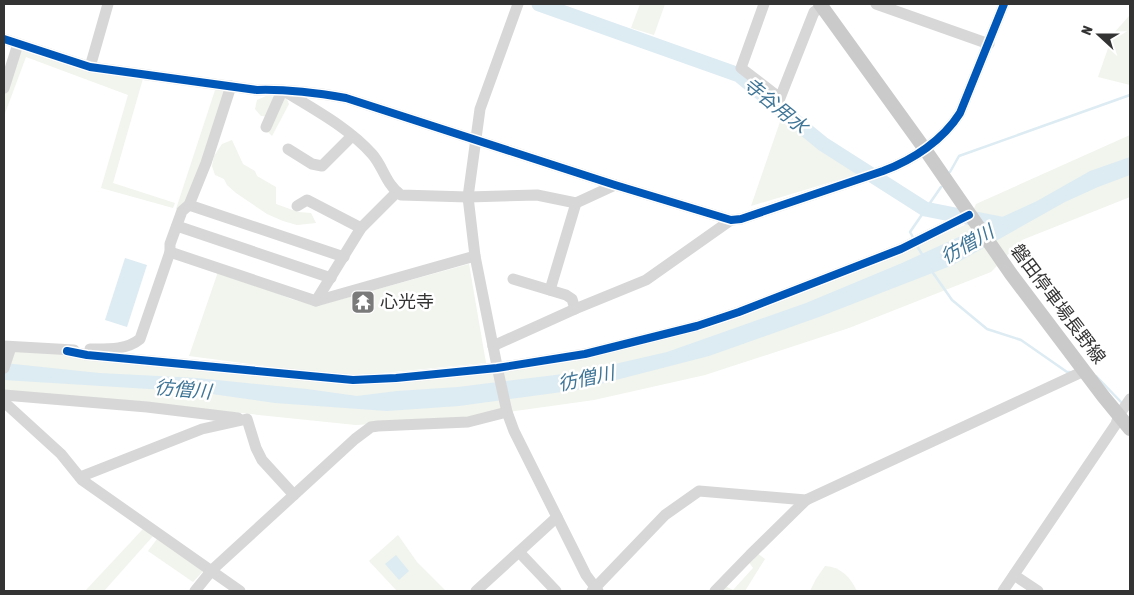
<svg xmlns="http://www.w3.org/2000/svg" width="1134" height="595" font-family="'Asap Condensed','Noto Sans JP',sans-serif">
  <rect width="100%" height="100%" fill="#fff"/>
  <g fill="#f1f5ed">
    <path d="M640,4h25l-11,31 -23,-7z"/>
    <path d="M1130,15v70l-32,-8 15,-43z"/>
    <path d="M17,47l127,28 -31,108 62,20 -2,5 -72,-20 27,-93 -102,-38 -22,59v-37z"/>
    <path d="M217,84l14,2 -49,125 -6,-2z"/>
    <path d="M266,96l20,1 3,7 -17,32 -4,-4 3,-15 -10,-1 -6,-7 2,-9z"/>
    <path d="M782,116l76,58 -107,32z"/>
    <path d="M1130,135v62l-108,43 -31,32 -142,56 -144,47 -111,25 -129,18 -109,7 -125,-13 -227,-18v-45l332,26 -147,-19 30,-87 72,30 26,7 152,-42 17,99 -114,11 92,-1 233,-47 146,-50 124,-52 9,-20z"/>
    <path d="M232,140l11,24 12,7 2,5 19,11v17l22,8 13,1 5,10 -19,2 -14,-4 -16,-7 -31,-21 -9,-8 -3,-6 -9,-4 -3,-9 2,-10 8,-12z"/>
    <path d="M143,529l10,7 -49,55 -18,-1z"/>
    <path d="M398,535l19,27 29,29h-49l-28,-30z"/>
    <path d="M157,539l47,31 -11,12 -45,-31z"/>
    <path d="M757,553l8,6 -20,32h-25l5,-5 8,4 20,-22 -5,-7z"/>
    <path d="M825,566c16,1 25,11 32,25h-47l6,-12z"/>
  </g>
  <g fill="#ddebf3">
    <path d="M1130,157v18l-32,12 -33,15 -112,63 -134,52 -110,39 -132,34 -118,16 -72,5 -112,-8 -77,-11 -194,-12v-17l95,10 98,5 110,11 50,7 40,-5 61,-4 122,-15 87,-20 139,-49 96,-40 135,-62 53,-30z"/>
    <path d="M125,258l22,7 -20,62 -22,-7z"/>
    <path d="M396,555l13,16 -10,9 -14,-16z"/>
  </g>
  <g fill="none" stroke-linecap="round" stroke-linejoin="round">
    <g stroke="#ddebf3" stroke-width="2.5">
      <path d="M950,172l9,-16 171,-61"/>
      <path d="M914,239l-4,-7 31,-45"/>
      <path d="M917,246l6,10"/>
      <path d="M931,270l21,30 35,29 34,11 46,32h3"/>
      <path d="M1096,376l26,27"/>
    </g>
    <path stroke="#ddebf3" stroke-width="15" d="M539,4l200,71 84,69 102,65 76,15"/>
    <g stroke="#d7d7d7" stroke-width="11">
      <path d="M518,4l-38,105 -12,88 7,59 23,115 9,41 7,19 72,144 12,16"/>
      <path d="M764,4l-23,64 39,30 34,-86 8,-5"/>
      <path d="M876,4l113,40"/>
      <path d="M4,39l86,28 167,23c30,-1 60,3 89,8l269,87 116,35 10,-1 142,-48c30,-11 60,-31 77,-58l44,-109"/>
      <path d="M90,67l18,-63"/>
      <path d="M4,88l14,-44"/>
      <path d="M286,92c29,18 63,36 86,62 11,12 14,31 29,41l67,2 69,-2 39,8 39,-18"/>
      <path d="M266,127l16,-36"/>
      <path d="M288,149l24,15 10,2 30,-30"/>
      <path d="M189,205l155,52"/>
      <path d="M297,206l10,-6 54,28"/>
      <path d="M177,226l154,52"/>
      <path d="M170,252l146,49 159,-45"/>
      <path d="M513,279l53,16 6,4 3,10"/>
      <path d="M550,290l26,-87"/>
      <path d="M316,301l45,-73 36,-36"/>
      <path d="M4,346l70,4"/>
      <path d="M493,346l82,-37 71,-29 85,-60"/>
      <path d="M90,349c17,0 37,1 50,-10l30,-87v-8l12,-33 7,-6 17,-42 25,-77"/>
      <path d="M67,351l20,4 266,25 43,-2 101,-10 88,-14 112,-28 42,-14 162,-63 68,-34"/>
      <path d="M4,368l7,-21"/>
      <path d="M4,395l143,12 91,11"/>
      <path d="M4,402l57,52 21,26 158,111"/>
      <path d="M80,477l122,-48 45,-10 9,29 6,12 32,35"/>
      <path d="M519,552l37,39"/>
      <path d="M1014,575l24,16"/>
      <path d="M195,591l17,-21 143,-131 16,-12 7,-1 90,-4 39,-10"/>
      <path d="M476,591l81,-74"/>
      <path d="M592,591l73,-76 34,-24 107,9 278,-129"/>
      <path d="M715,591l35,-36 56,-55"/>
      <path d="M1003,591l113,-167 3,-9 11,-16"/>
    </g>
    <path stroke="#cacaca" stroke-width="14" d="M820,4l104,144 87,126 92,122 27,33"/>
    <g stroke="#fff" stroke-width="11">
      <g id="cycleway">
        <path d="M4,39l86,28 167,23c30,-1 60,3 89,8l269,87 116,35 10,-1 142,-48c30,-11 60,-31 77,-58l44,-109"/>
        <path d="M67,351l20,4 266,25 43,-2 101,-10 88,-14 112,-28 42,-14 162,-63 68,-34"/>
      </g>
    </g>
    <use href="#cycleway" stroke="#0057b8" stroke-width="8"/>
  </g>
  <defs>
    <g id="temple-square" transform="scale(1.25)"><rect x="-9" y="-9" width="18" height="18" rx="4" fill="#7a7a7a" stroke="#fff"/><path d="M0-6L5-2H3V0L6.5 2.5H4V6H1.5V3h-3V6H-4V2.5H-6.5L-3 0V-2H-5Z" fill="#fff"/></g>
  </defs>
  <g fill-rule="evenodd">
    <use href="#temple-square" x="363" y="302"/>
  </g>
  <g text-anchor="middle" stroke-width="5" stroke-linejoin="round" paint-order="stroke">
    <g font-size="18" fill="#333" stroke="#fff" text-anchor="start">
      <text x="380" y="308">心光寺</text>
    </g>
    <g font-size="18" fill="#333" stroke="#fff">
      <text transform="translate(1058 304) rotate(53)" y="6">磐田停車場長野線</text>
    </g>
    <g font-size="19" font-style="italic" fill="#3f7597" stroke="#fff">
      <text transform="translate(776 105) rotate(39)" y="7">寺谷用水</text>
      <text transform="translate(967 244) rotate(-30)" y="7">彷僧川</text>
      <text transform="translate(586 378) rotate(-12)" y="7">彷僧川</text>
      <text transform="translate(183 389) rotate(5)" y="7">彷僧川</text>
    </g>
  </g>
  <rect width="1134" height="595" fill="none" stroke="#333333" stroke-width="10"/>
  <g transform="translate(1099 35) rotate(291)" stroke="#ffffff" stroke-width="4" paint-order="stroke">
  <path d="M0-4L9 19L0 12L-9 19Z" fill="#333333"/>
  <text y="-8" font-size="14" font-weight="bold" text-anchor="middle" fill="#333333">N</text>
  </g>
</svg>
